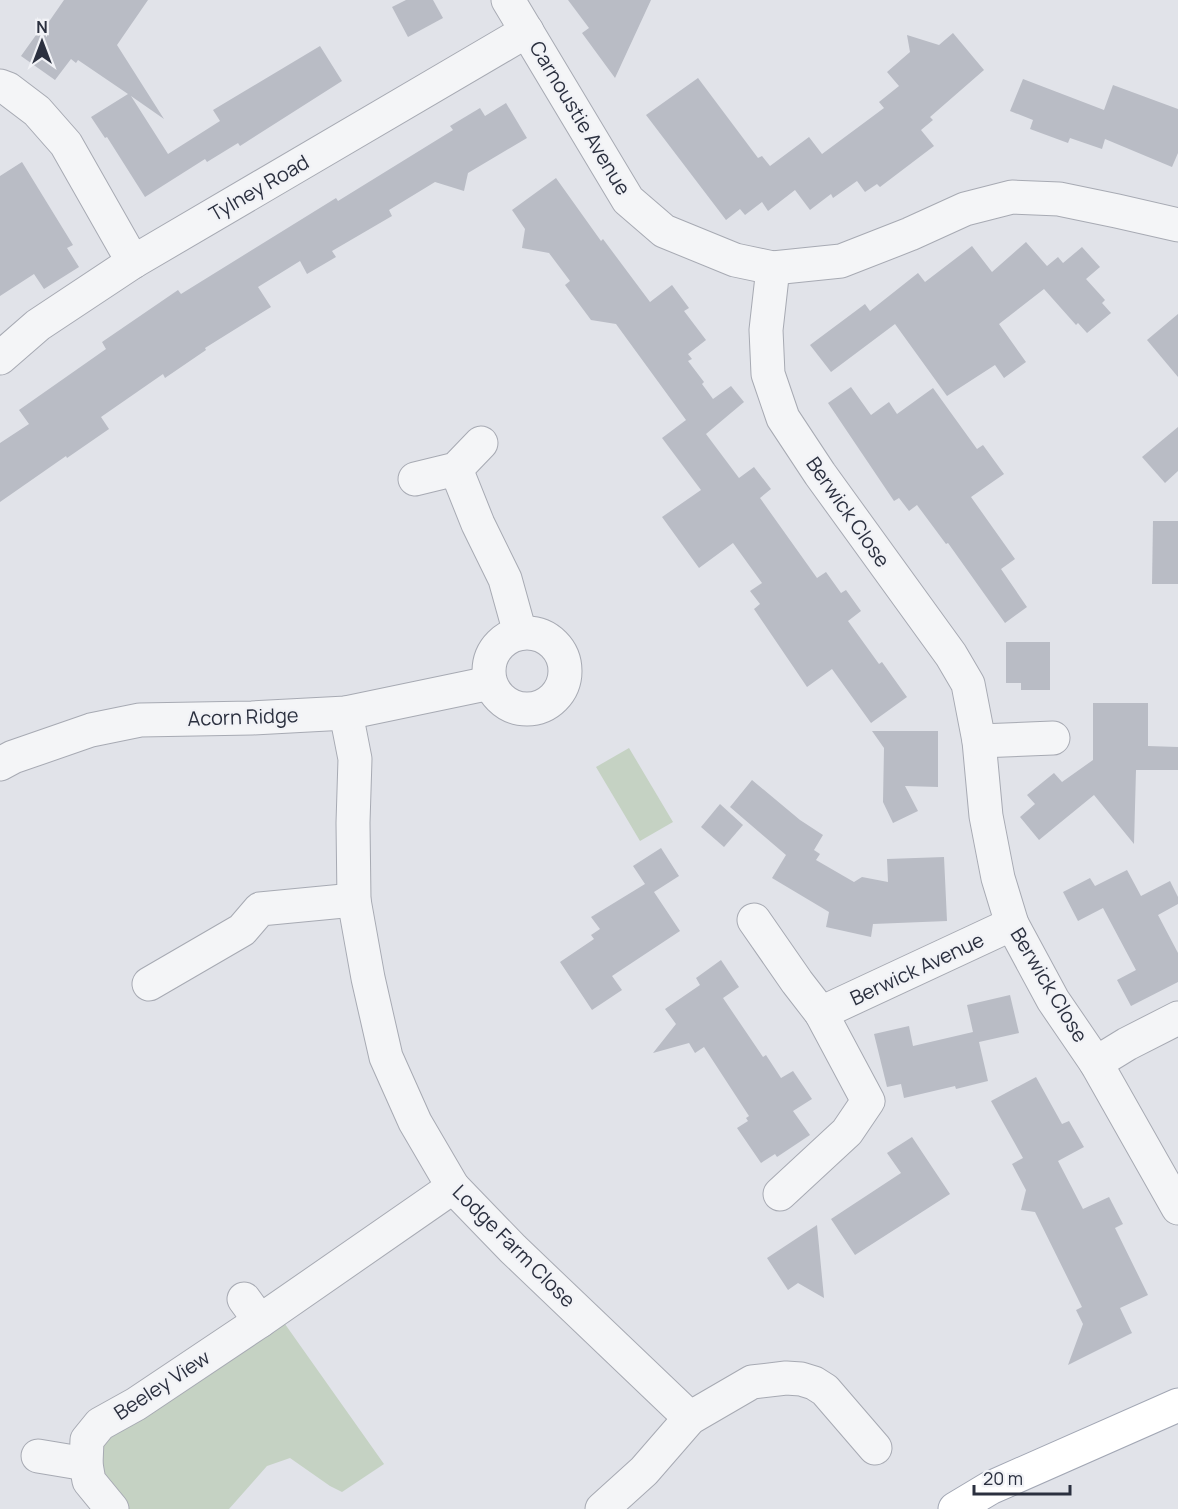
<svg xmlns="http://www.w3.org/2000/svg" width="1178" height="1509" font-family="Manrope,sans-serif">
  <rect width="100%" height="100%" fill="#e1e3e9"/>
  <g fill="#c5d2c3">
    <path d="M629,748l44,74 -33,19 -44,-74z"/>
    <path d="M280,1317l104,147 -42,28 -12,-6 -40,-28 -23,8 -38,43h-103l-15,-15 -15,-35 17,-33z"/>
  </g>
  <g fill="#b9bcc5">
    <path d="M64,0h84l-31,45 47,74 -33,-23 37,58 52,-33 -7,-11 107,-64 22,35 -102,65 -2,-3 -31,19 -2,-3 -60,38 -38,-60 -2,1 -14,-21 37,-23 -50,-34 -2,3 -5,-4 -16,21 -34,-24 15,-21 3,1z"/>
    <path d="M406,0h27l10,18 -35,19 -16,-30z"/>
    <path d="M568,0h83l-36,78 -33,-45 7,-5z"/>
    <path d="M953,33l31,37 -54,47 3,3 -12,10 13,16 -54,41 -3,-3 -12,8 -8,-11 -24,17 -2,-4 -21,16 -15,-20 -27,21 -6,-9 -17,13 -5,-6 -14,11 -80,-105 52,-37 60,80 4,-2 8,10 39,-29 13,17 62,-46 -5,-6 20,-16 -12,-14 23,-20 -3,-17 32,10z"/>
    <path d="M1023,79l81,31 9,-25 65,24v44l-6,14 -67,-28 -3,10 -32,-11 -2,5 -38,-14 3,-9 -23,-9z"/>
    <path d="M506,103l21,35 -59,35 -4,18 -29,-9 -46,28 3,6 -60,35 4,6 -29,17 -7,-13 -42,26 13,20 -66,41 1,2 -41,28 -2,-4 -62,43 8,12 -42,29 -1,-2 -66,46v-59l29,-19 -10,-14 87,-61 -4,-7 76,-52 3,4 155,-96 2,3 115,-71 -3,-4 30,-18 5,8z"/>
    <path d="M22,162l51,83 -6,3 12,19 -35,22 -10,-15 -34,22v-120z"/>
    <path d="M556,178l45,63 2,-2 47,63 22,-17 17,23 -5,3 22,29 -18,14 4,5 -4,2 16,21 -2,2 11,15 18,-13 13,16 -38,32 33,44 15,-11 17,22 -11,9 57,80 9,-6 15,21 5,-3 15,21 -13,10 31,43 3,-2 25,35 -36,26 -39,-54 -25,18 -53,-78 6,-5 -10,-13 12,-8 -29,-40 -34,25 -37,-51 39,-27 -39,-52 24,-18 -70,-96 -25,-4 -26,-35 5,-4 -21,-28 -27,-5 3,-19 -13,-19z"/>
    <path d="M1026,242l21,24 11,-9 5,6 19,-16 18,20 -14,12 19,21 -3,3 9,10 -24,20 -9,-10 -2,2 -32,-36 -45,35 27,38 -22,16 -9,-13 -48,31 -52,-72 -64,48 -21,-27 55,-41 5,7 48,-38 7,9 47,-36 20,26z"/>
    <path d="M1178,314v63l-31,-37z"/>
    <path d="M851,387l20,28 18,-13 8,12 36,-26 44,61 6,-4 21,29 -33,23 44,62 -14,10 26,38 -22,16 -57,-80 -2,1 -29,-39 -8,6 -10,-13 -5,3 -66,-98z"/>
    <path d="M1178,427v44l-13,12 -23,-26z"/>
    <path d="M1153,521h25v63h-26z"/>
    <path d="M1006,642h44v48h-29v-7h-15z"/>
    <path d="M1093,703h55v43l30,1v23h-42l-2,74 -40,-49 -55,45 -19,-23 15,-13 -8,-9 27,-22 8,9 31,-22z"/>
    <path d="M872,731h66v56l-33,-1 13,25 -25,12 -10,-21 1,-54z"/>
    <path d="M752,780l48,40 23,15 -9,15 6,4 -4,6 38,22 8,-5 26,5 -1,-23 57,-2 3,64 -74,3 -2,13 -45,-10 3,-15 -57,-34 14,-23 -56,-48z"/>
    <path d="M720,804l23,21 -19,22 -23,-20z"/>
    <path d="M661,848l18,28 -25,16 26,39 -68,45 10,14 -30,20 -32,-48 34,-23 -3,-4 9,-6 -9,-12 54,-33 -12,-18z"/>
    <path d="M1127,870l14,26 29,-15 8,16v7l-20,11 20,38v29l-47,24 -14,-26 19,-10 -33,-62 -25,13 -15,-29 27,-14 5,8z"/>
    <path d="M721,960l18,27 -16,11 40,59 3,-2 15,23 12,-7 19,28 -19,12 17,24 -33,22 -2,-3 -14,9 -24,-35 11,-7 -2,-3 3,-2 -45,-69 -9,6 -6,-10 -36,10 23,-29 -11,-15 35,-24 -4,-7z"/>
    <path d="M1010,995l9,38 -40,9 9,39 -32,8 -1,-3 -51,12 -3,-14 -14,3 -13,-53 35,-8 4,20 60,-14 -6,-27z"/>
    <path d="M1036,1077l26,47 7,-3 15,26 -26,14 25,48 26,-12 14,27 -8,4 33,67 -28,13 12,25 -64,32 15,-41 -7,-14 6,-3 -47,-95 -14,-2 5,-20 -14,-26 11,-6 -32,-57z"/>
    <path d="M912,1137l38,57 -95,61 -24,-36 70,-46 -14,-20z"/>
    <path d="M817,1225l7,73 -26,-15 -10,7 -21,-32z"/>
  </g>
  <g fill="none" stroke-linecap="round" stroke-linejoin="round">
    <g stroke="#a7aab3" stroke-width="35">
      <g id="minor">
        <path d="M508,0l120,200 36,31 71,29 38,8 68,-7 69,-27 55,-25 47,-12 47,2 58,12 61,14"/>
        <path d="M0,86l8,3 29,22 29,33 67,118"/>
        <path d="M773,268l-7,62 2,44 15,44 37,56 131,181 17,29 11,57 7,75 12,62 14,46 41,76 43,63 82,145"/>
        <path d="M0,358l38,-33 95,-63 394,-231"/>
        <path d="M456,469l22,55 27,55 15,54"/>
        <path d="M415,479l41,-10 25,-26"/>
        <circle cx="527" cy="671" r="38"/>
        <path d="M346,713l9,46 -2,64 1,77 14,78 18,79 29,65 38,65 60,62 177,169"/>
        <path d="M979,741l74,-3"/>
        <path d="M0,764l13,-7 78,-27 49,-10 112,-2 94,-5 144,-30"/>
        <path d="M754,920l43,62 24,31 47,88 -21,31 -67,62"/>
        <path d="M149,984l93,-54 18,-21 94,-9"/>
        <path d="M821,1013l191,-89"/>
        <path d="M1096,1063l31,-19 51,-26"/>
        <path d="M244,1299l16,22"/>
        <path d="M38,1456l48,8"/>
        <path d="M112,1509l-23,-28 -3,-17 1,-24 13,-16 36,-20 124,-83 193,-134"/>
        <path d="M602,1509l42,-38 46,-53 62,-36 34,-4 15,1 13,4 11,7 50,58"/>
      </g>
    </g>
    <g stroke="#a2a7b4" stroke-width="35">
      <path id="major" d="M955,1509l35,-21 188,-83"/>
    </g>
    <use href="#minor" stroke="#f4f5f7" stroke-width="33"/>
    <use href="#major" stroke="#fff" stroke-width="33"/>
  </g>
  <g text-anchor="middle" stroke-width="4.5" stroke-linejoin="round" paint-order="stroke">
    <g font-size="20" fill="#2b303f" stroke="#f1f2f6">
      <text transform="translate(580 118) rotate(59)" y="7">Carnoustie Avenue</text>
      <text transform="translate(259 188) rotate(-30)" y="7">Tylney Road</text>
      <text transform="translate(848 512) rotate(55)" y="7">Berwick Close</text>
      <text transform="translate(243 717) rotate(-2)" y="7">Acorn Ridge</text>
      <text transform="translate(917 969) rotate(-25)" y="7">Berwick Avenue</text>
      <text transform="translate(1049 985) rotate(59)" y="7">Berwick Close</text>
      <text transform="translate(514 1246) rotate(45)" y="7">Lodge Farm Close</text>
      <text transform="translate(162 1385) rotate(-33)" y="7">Beeley View</text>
    </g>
  </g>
  <g transform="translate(42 42)" stroke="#f1f2f6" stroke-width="4.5" paint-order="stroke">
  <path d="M0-4.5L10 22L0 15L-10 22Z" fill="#2b303f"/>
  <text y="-9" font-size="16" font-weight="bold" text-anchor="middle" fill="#2b303f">N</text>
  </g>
  <path d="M974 1485v9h96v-9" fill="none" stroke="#2b303f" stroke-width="3"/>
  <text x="983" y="1485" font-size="18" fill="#2b303f" stroke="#f1f2f6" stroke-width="4.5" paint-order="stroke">20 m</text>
</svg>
